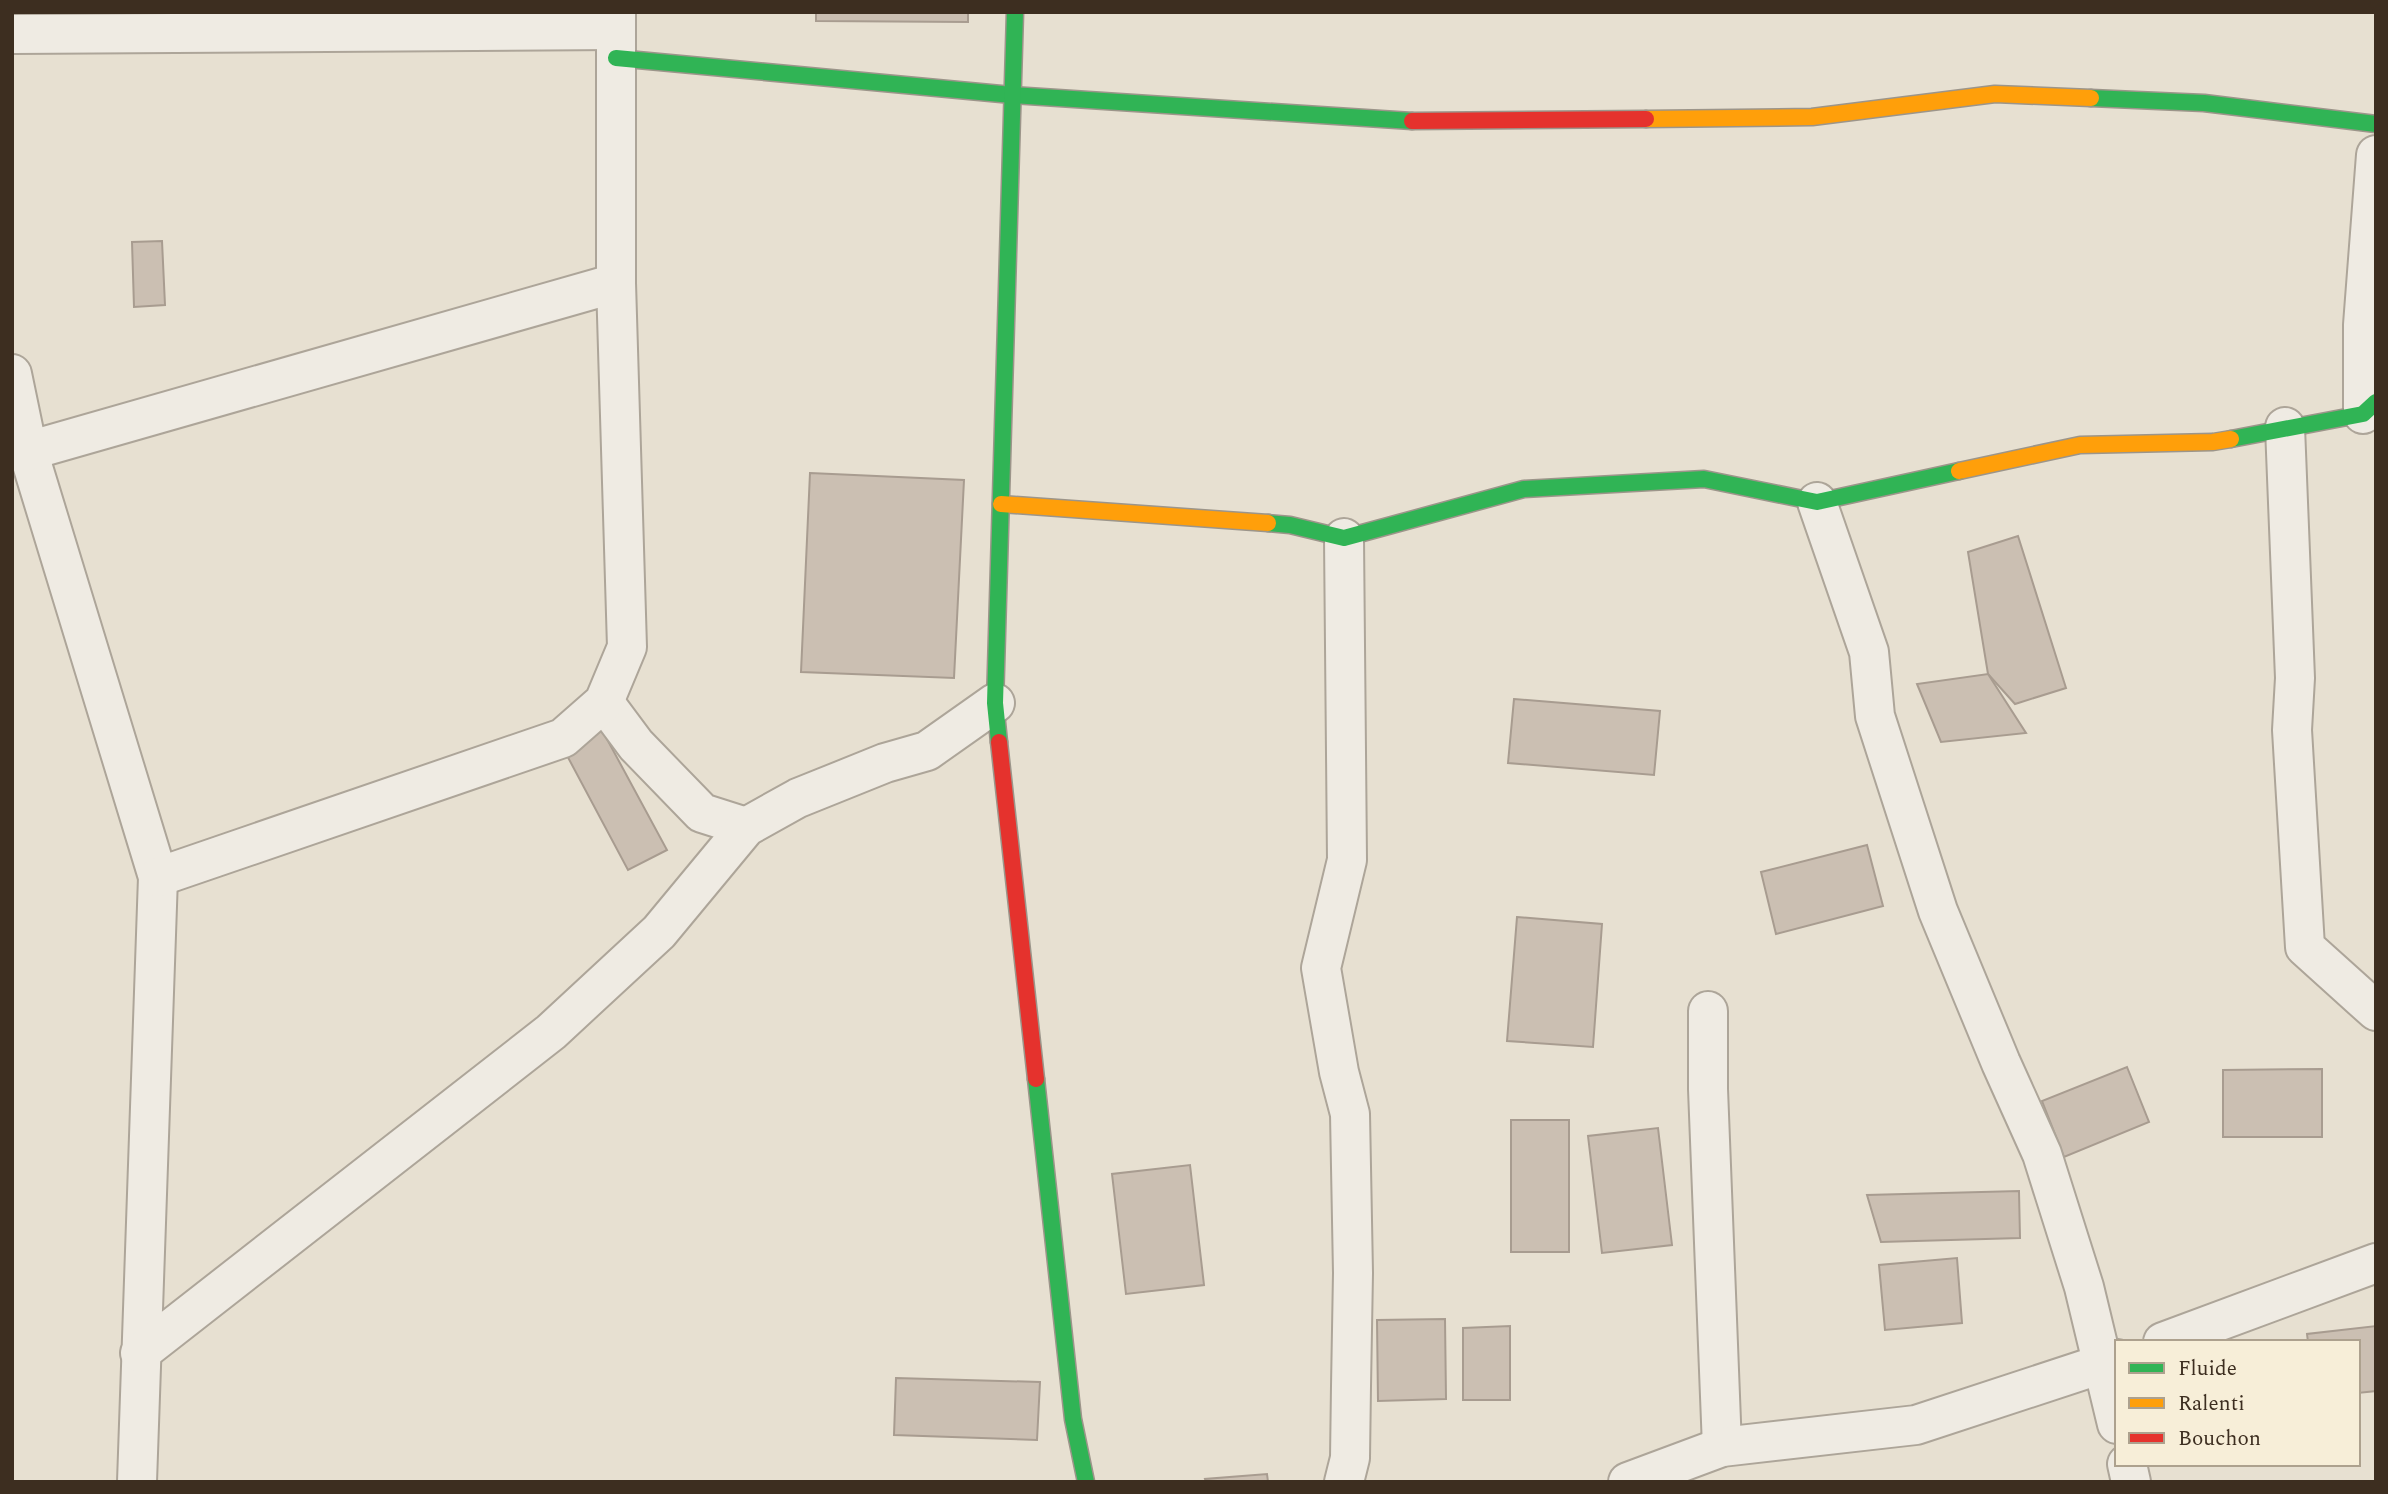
<svg xmlns="http://www.w3.org/2000/svg" width="2388" height="1494" font-family="Spectral,serif">
  <rect width="100%" height="100%" fill="#e7e0d1"/>
  <g fill="#cbbfb2" stroke="#a89c90" stroke-width="2">
    <path d="M816,12h152v10l-152,-1z"/>
    <path d="M162,241l3,64 -31,2 -2,-65z"/>
    <path d="M810,473l154,7 -10,198 -153,-6z"/>
    <path d="M2018,536l48,152 -51,16 -27,-30 -20,-122z"/>
    <path d="M1988,674l38,59 -85,9 -24,-58z"/>
    <path d="M1514,699l146,12 -6,64 -146,-12z"/>
    <path d="M601,728l66,122 -39,20 -65,-122z"/>
    <path d="M1867,845l16,61 -107,28 -15,-62z"/>
    <path d="M1517,917l85,7 -9,123 -86,-6z"/>
    <path d="M2127,1067l22,55 -85,35 -22,-56z"/>
    <path d="M2322,1069v68h-99v-67z"/>
    <rect x="1511" y="1120" width="58" height="132"/>
    <path d="M1658,1128l14,117 -70,8 -14,-117z"/>
    <path d="M1190,1165l14,120 -78,9 -14,-120z"/>
    <path d="M2019,1191l1,47 -139,4 -14,-47z"/>
    <path d="M1957,1258l5,65 -77,7 -6,-65z"/>
    <path d="M1445,1319l1,80 -68,2 -1,-81z"/>
    <path d="M1510,1326v74h-47v-72z"/>
    <path d="M2376,1326v65l-18,2v-51h-50l-1,-8z"/>
    <path d="M896,1378l144,4 -3,58 -143,-5z"/>
    <path d="M1267,1474l1,8h-62l-1,-3z"/>
  </g>
  <g fill="none" stroke-linecap="round" stroke-linejoin="round">
    <g stroke="#ada599" stroke-width="42">
      <g id="street">
        <path d="M13,34l603,-4"/>
        <path d="M12,374l16,77 130,426 -21,605"/>
        <path d="M2363,414v-89l13,-170"/>
        <path d="M2285,427l10,251 -3,52 13,217 71,64"/>
        <path d="M28,451l588,-168"/>
        <path d="M1817,502l52,150 6,64 63,195 63,152 41,91 42,133 33,137"/>
        <path d="M604,702l32,43 66,68 44,14"/>
        <path d="M158,877l405,-139 41,-36 23,-55 -11,-364v-271"/>
        <path d="M1708,1011v78l14,358"/>
        <path d="M2163,1342l213,-79"/>
        <path d="M140,1353l411,-321 108,-100 87,-105 52,-29 87,-35 42,-12 68,-48"/>
        <path d="M2127,1464l4,18"/>
        <path d="M1344,1482l6,-24 1,-72 2,-113 -3,-159 -11,-42 -18,-104 26,-108 -3,-322"/>
        <path d="M1628,1482l94,-35 194,-22 201,-66"/>
      </g>
    </g>
    <g stroke="#9c958a" stroke-width="19">
      <g id="fast">
        <path d="M616,58l396,37 400,26"/>
        <path d="M2091,98l113,5 172,21"/>
        <path d="M2231,439l132,-25 13,-12"/>
        <path d="M1268,523l22,2 54,13 180,-49 180,-10 113,23 142,-31"/>
        <path d="M999,742l-4,-39 20,-691"/>
        <path d="M1036,1079l37,340 13,63"/>
      </g>
    </g>
    <g stroke="#9c958a" stroke-width="19">
      <g id="slow">
        <path d="M1646,119l166,-2 183,-23 96,4"/>
        <path d="M1959,471l121,-26 133,-3 18,-3"/>
        <path d="M1001,504l267,19"/>
      </g>
    </g>
    <g stroke="#9c958a" stroke-width="19">
      <g id="jam">
        <path d="M1412,121l234,-2"/>
        <path d="M999,742l37,337"/>
      </g>
    </g>
    <use href="#street" stroke="#efebe3" stroke-width="38"/>
    <use href="#fast" stroke="#30b455" stroke-width="16"/>
    <use href="#slow" stroke="#ff9f0a" stroke-width="16"/>
    <use href="#jam" stroke="#e5322d" stroke-width="16"/>
  </g>
  <rect width="2388" height="1494" fill="none" stroke="#3d2e20" stroke-width="28"/>
  <rect x="2115" y="1340" width="245" height="126" fill="#f7eed8" stroke="#ada18e" stroke-width="2"/>
  <rect x="2129" y="1363" width="35" height="10" fill="#30b455" stroke="#ada18e" stroke-width="2"/>
  <text x="2178" y="1375" font-size="21" fill="#3d2e20">Fluide</text>
  <rect x="2129" y="1398" width="35" height="10" fill="#ff9f0a" stroke="#ada18e" stroke-width="2"/>
  <text x="2178" y="1410" font-size="21" fill="#3d2e20">Ralenti</text>
  <rect x="2129" y="1433" width="35" height="10" fill="#e5322d" stroke="#ada18e" stroke-width="2"/>
  <text x="2178" y="1445" font-size="21" fill="#3d2e20">Bouchon</text>
</svg>
